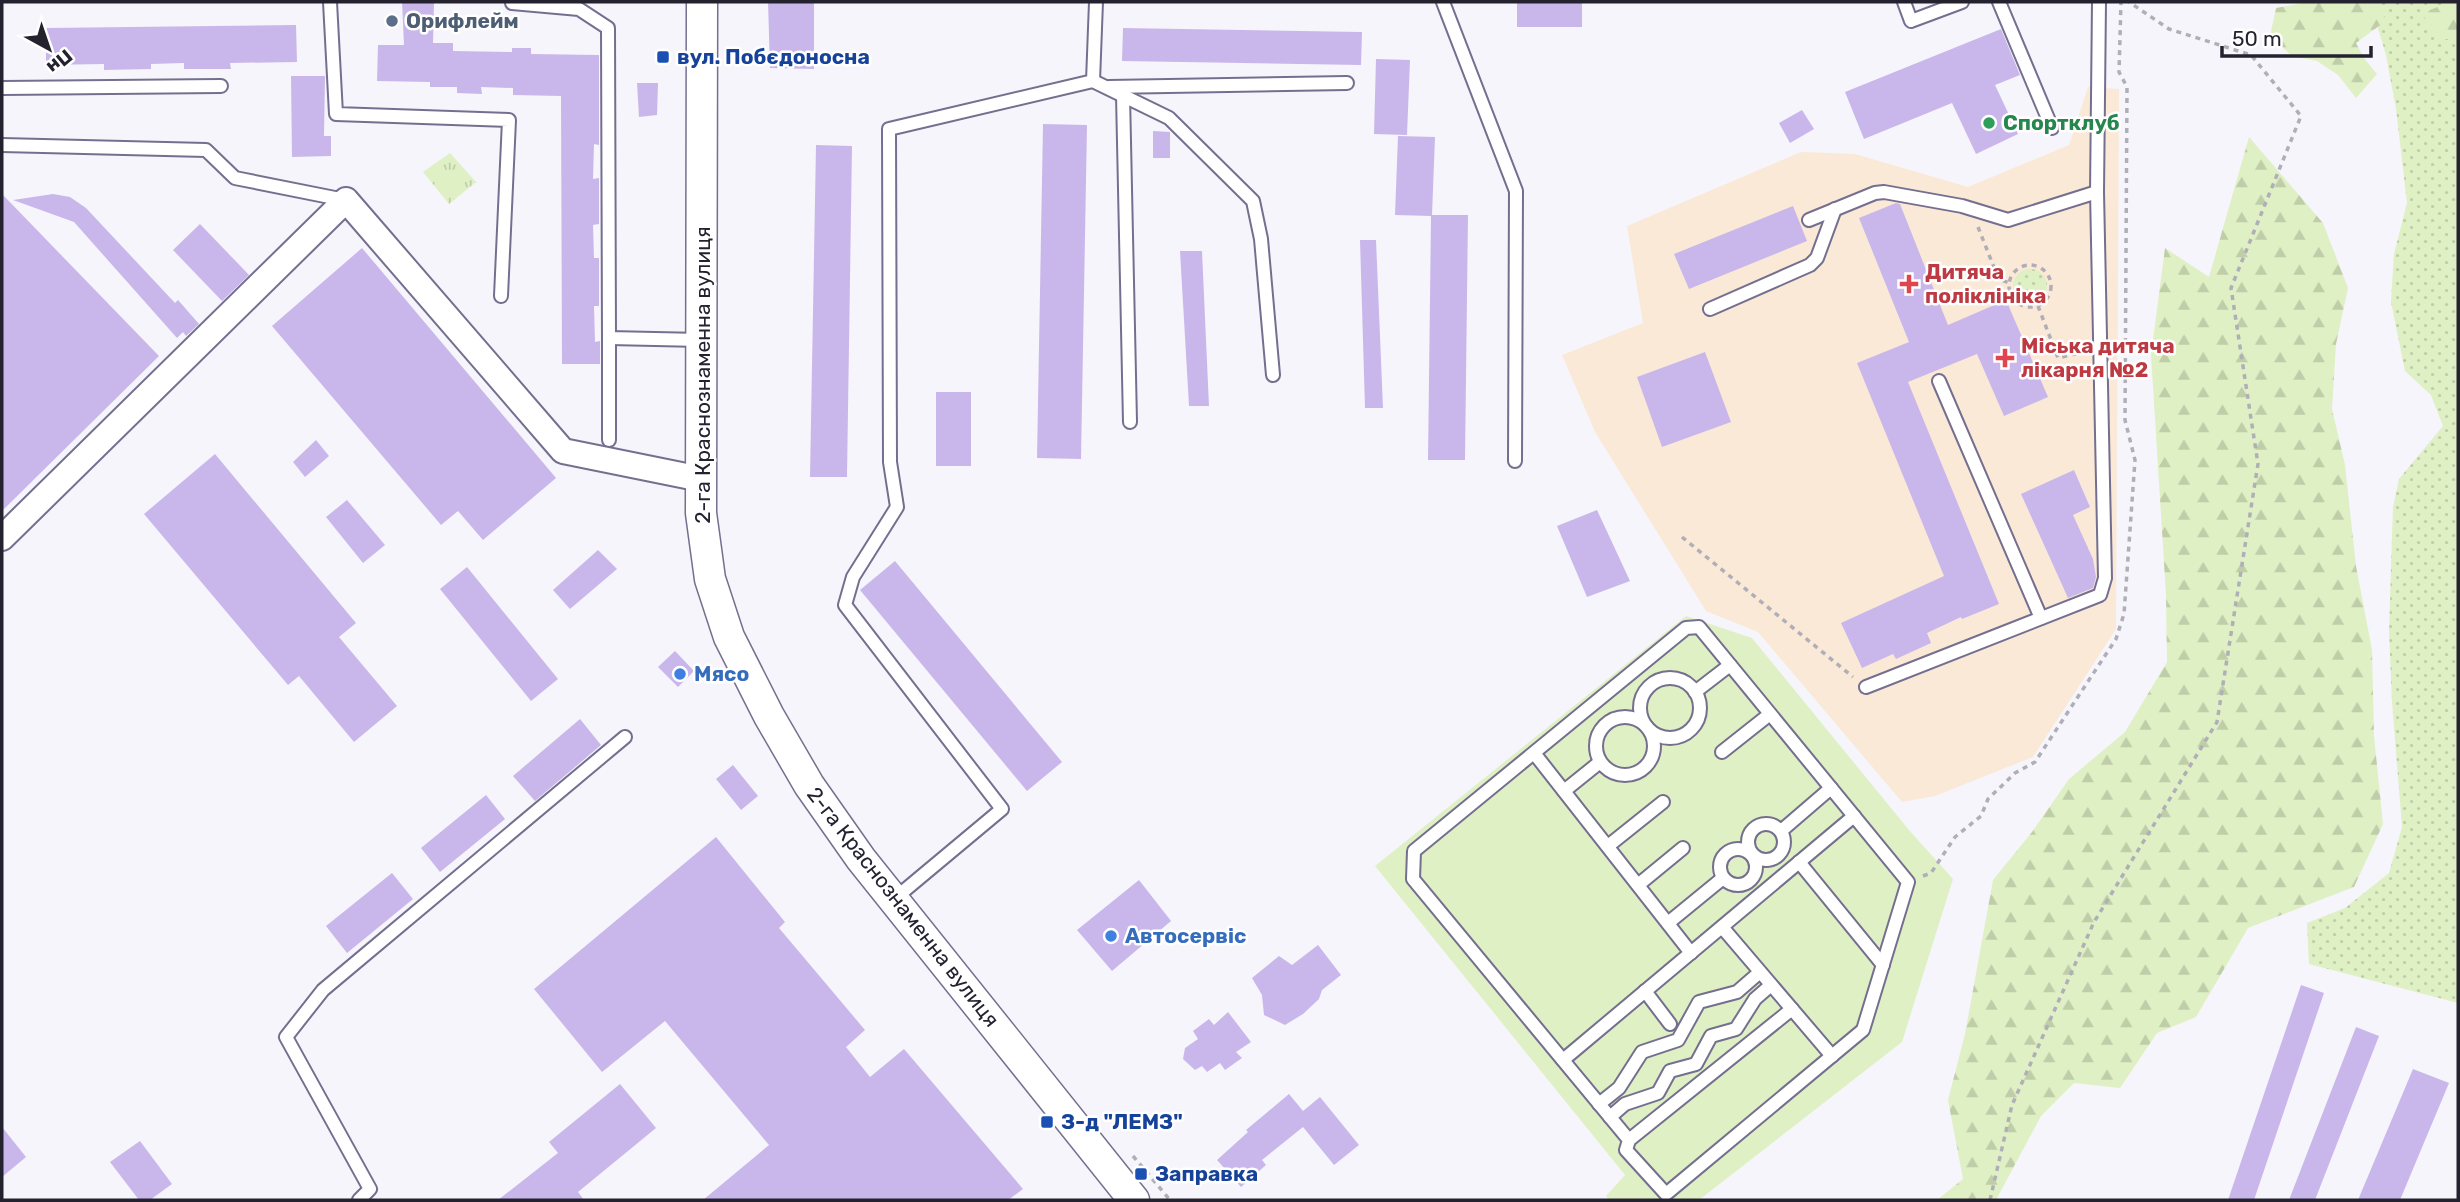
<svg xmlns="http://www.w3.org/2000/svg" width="2460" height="1202" font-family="Rubik,sans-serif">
  <defs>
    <pattern id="grass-dots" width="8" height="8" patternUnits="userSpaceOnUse" patternTransform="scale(1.75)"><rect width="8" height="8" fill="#dff0c4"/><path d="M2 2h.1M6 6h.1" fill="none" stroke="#bfcea9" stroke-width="1.8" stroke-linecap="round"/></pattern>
    <pattern id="forest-firs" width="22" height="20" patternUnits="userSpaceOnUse" patternTransform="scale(1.75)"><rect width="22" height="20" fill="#dff0c4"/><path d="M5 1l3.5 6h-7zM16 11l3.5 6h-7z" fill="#bfcea9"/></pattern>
    <pattern id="park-tufts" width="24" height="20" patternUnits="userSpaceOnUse" patternTransform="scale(1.75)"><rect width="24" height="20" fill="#dff0c4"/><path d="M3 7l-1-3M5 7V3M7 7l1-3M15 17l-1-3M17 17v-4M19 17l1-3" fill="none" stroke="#bfcea9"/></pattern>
  </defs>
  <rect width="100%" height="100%" fill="#f6f5fc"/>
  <path fill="#fae9d7" d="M2088,87l31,2 -3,540 -83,128 -98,39 -33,6 -144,-170 -52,-21 -111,-179 -33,-77 81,-32 -16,-97 174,-74 54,2 113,33 101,-42z"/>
  <g fill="url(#grass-dots)">
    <path d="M2370,2h88v1001l-149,-39 -2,-41 38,-15 44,-35 13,-46 -10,-125 -3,-71 4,-124 6,-28 44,-53 -12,-31 -26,-24 -14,-69 3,-48 13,-51 -11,-94 -10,-54z"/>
    <circle cx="2030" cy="286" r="17"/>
  </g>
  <g fill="url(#forest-firs)">
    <path d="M2308,2h63l16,18 -31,23 8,15 13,16 -21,24 -18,-23 -21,-14 -25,-5 -22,-20 6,-28z"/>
    <path d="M2458,2v37h-14l-23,-25 23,-10z"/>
    <path d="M2249,137l74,86 25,65 -12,56 -4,65 13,56 11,101 16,84 2,86 9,88 -29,63 -106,41 -52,89 -39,16 -37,55 -46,-5 -33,33 -45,84h-59l26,-21 -15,-79 17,-66 28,-154 39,-48 37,-53 56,-47 42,-70 -1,-67 -15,-240 14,-107 44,29z"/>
  </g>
  <path fill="url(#park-tufts)" d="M450,153l26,29 -27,22 -26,-32z"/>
  <path fill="#dff0c4" d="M1686,616l66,22 157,192 44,49 -51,163 -203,158h-90l-3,-4 19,-21 -250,-309z"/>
  <g fill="#c9b7eb">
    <path d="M402,2h32l-1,41h20v8l59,1v-4h19v6l68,1v90l-5,-1 -1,35 6,-1v46l-6,1 1,33h5v48h-5l1,36 5,-1v23h-38l-1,-268 -48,-1v-7l-32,-1 1,7 -25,-1v-6h-27v-5l-53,-1 1,-36h26z"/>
    <path d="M768,2h46v67l-44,-1z"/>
    <rect x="1517" y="2" width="65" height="25"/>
    <path d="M296,25l1,37 -67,1 1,6h-47v-6l-33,1v5l-47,1v-6l-58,1v-37z"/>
    <path d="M1123,28l239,4 -1,33 -239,-4z"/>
    <path d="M2001,29l19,46 -25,10 23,49 -42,20 -24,-51 -88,36 -19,-47z"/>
    <path d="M1376,59l34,1 -3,75 -33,-1z"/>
    <path d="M291,76h34l-1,60h7v20l-39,1z"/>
    <path d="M637,83h21l-1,32 -18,2z"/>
    <path d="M1802,110l12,19 -24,14 -11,-20z"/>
    <path d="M1043,124l44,1 -6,334 -44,-1z"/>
    <path d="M1153,131l17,1v26h-17z"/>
    <path d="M1398,136l37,1 -3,78h36l-3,245h-37l3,-244 -36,-1z"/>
    <path d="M816,145l36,1 -5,331h-37z"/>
    <path d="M2,194l157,162 -157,155z"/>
    <path d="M53,194l17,3 16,11 89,95 3,-3 21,24 -13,12 -3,-4 -6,6 -103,-116 -61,-22z"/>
    <path d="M1896,203l4,1 48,121 58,-25 42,97 -44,19 -27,-62 -69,28 91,222 -37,15 -1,-2 -34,16 4,10 -35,16 -3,-5 -31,14 -21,-45 103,-47 -87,-213 52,-21 -50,-124z"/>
    <path d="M1793,206l14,35 -118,48 -15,-35z"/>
    <path d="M200,224l49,51 -27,26 -49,-51z"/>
    <path d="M1360,240h16l7,168h-18z"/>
    <path d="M362,248l194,230 -73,62 -25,-29 -17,14 -169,-199z"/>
    <path d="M1180,251h22l7,155h-20z"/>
    <path d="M1705,352l26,70 -69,25 -25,-70z"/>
    <rect x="936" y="392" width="35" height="74"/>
    <path d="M316,440l13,16 -24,21 -12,-15z"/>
    <path d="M215,454l141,169 -17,14 58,69 -43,36 -55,-66 -11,9 -144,-171z"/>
    <path d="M2074,470l16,37 -17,8 20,44 3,18 -3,11 -25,10 -47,-104z"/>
    <path d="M347,500l38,45 -22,18 -37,-46z"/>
    <path d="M1597,510l33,71 -43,16 -30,-71z"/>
    <path d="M598,550l19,19 -47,40 -17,-19z"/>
    <path d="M895,561l167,201 -35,29 -167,-201z"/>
    <path d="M467,567l91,112 -27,22 -91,-112z"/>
    <path d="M675,651l19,20 -16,16 -20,-20z"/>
    <path d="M580,719l21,26 -66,56 -22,-25z"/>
    <path d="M733,765l25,31 -17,14 -25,-31z"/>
    <path d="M486,795l19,24 -65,53 -19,-24z"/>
    <path d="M716,837l69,85 -6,6 86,102 -19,17 24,30 34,-28 119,140 -15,11h-305l66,-55 -104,-124 -63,51 -68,-83z"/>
    <path d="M392,873l21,26 -66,54 -21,-27z"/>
    <path d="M1139,880l32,41 -59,50 -35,-41z"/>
    <path d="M1318,945l23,30 -19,15 -3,9 -16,15 -18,11 -21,-10 -2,-20 -10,-17 27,-22 13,9z"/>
    <path d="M2301,985l23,8 -70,207h-26z"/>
    <path d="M1228,1012l23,30 -15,10 6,6 -17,12 -5,-7 -13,9 -5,-6 -7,4 -12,-11 2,-11 13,-9 -5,-8 16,-12 5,6z"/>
    <path d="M2356,1027l23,9 -64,164h-26z"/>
    <path d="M2413,1069l36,14 -49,117h-42z"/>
    <path d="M620,1084l36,44 -78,64 6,8h-86l60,-47 -9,-11z"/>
    <path d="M1289,1094l14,17 17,-14 39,48 -25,20 -31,-38 -41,33 4,5 -25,22 -24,-27 31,-28 -2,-2z"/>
    <path d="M2,1127l24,30 -24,20z"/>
    <path d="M140,1141l32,43 -22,16h-11l-29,-38z"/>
  </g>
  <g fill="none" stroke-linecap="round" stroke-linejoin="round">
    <g stroke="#756f8f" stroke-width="16">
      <g id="service">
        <path d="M330,2l6,112 173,6 -8,176"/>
        <path d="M1443,2l73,189 -1,270"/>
        <path d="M1904,2l7,19 51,-19"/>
        <path d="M1999,2l53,126"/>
        <path d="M512,3l67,6 29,19 1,310 92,2"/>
        <path d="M1093,81l76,37 84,83 8,38 12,136"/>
        <path d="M1109,87l238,-4"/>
        <path d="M2,88l219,-2"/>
        <path d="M1123,95l7,327"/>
        <path d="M2,145l204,5 29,28 110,22"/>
        <path d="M1809,220l66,-27 9,-1 78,14 46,14 89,-28"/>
        <path d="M1710,309l100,-44 7,-7 18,-49"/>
        <path d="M1939,381l102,237"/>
        <path d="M609,440v-102"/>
        <circle cx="1670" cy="708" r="30"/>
        <path d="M1866,687l234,-92 5,-17 -8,-386 2,-190"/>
        <path d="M1695,692l35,-27"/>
        <circle cx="1625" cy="746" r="29"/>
        <path d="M1722,752l48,-38"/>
        <path d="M1534,753l157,200"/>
        <path d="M1564,791l36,-29"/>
        <circle cx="1766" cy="842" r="18"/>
        <path d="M1781,831l50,-43"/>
        <path d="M1608,846l55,-44"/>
        <circle cx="1738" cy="867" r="18"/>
        <path d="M1799,862l84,103"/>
        <path d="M1638,885l45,-37"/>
        <path d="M893,900l109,-91 -157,-204 8,-28 44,-70 -7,-45 -1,-333 204,-48 3,-79"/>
        <path d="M1668,923l55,-45"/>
        <path d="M1722,927l110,129"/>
        <path d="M1645,991l25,33"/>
        <path d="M1563,1060l291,-244"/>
        <path d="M1599,1104l20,-16 23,-36 36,-12 21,-38 38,-10 23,-20"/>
        <path d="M1610,1117l15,-13 33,-11 12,-22 26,-7 15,-28 25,-7 19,-30 16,-14"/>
        <path d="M1629,1140l-216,-261 1,-28 272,-223 13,-1 209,255 -45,148 -197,164 -40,-44 3,-10 163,-131"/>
        <path d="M359,1200l11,-11 -84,-152 37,-47 302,-253"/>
      </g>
    </g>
    <g stroke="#756f8f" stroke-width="28">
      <path id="minor" d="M2,538l344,-338 217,251 138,28"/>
    </g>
    <g stroke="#756f8f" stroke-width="33">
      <path id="tertiary" d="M702,2l-1,511 9,66 19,58 40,79 40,69 52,74 273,341"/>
    </g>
    <g stroke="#b0afb8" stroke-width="3.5" stroke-dasharray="5 5" stroke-linecap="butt">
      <path d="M1978,227l19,48 4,5 8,3"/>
      <circle cx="2030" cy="286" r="21"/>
      <path d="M2038,306l20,52 29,-7"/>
      <path d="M1682,537l171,140"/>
      <path d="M1923,876l8,-3 24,-36 26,-21 7,-17 27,-26 20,-11 81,-123 8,-25 11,-154 -10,-40 2,-333 -8,-15 2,-70"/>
      <path d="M1133,1156l37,44"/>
      <path d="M1990,1200l22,-95 82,-183 123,-200 41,-258 -27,-176 70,-172 -50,-61 -82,-26 -40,-27"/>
    </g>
    <use href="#service" stroke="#fff" stroke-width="12"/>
    <use href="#minor" stroke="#fff" stroke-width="24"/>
    <use href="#tertiary" stroke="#fff" stroke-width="30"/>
  </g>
  <circle fill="#5c6f8a" stroke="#fff" stroke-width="2.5" cx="392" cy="21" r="7"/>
  <g fill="#1a4fb4" stroke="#fff" stroke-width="2.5">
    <rect x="656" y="50" width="14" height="14" rx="3.5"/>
    <rect x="1040" y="1115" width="14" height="14" rx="3.5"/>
    <rect x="1134" y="1167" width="14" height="14" rx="3.5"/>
  </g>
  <circle fill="#2e9e5b" stroke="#fff" stroke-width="2.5" cx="1989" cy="123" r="7"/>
  <g fill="#e0444e" stroke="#fff" stroke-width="2.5">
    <path d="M1905.5 273.5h7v7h7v7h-7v7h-7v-7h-7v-7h7z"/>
    <path d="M2001.5 347.5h7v7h7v7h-7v7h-7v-7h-7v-7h7z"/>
  </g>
  <g fill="#3f7fe0" stroke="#fff" stroke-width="2.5">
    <circle cx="680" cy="674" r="7"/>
    <circle cx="1111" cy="936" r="7"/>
  </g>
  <g text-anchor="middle" stroke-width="5" stroke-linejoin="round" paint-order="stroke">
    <g font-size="21" font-weight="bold" fill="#4e5e75" stroke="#fff" text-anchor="start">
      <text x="406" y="28">Орифлейм</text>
    </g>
    <g font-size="21" font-weight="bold" fill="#164399" stroke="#fff" text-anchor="start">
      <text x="677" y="64">вул. Побєдоносна</text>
      <text x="1061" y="1129">З-д "ЛЕМЗ"</text>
      <text x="1155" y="1181">Заправка</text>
    </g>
    <g font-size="21" font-weight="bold" fill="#27864d" stroke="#fff" text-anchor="start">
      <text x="2003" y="130">Спортклуб</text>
    </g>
    <g font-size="21" font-weight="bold" fill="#be3a42" stroke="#fff" text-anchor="start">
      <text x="1925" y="279">Дитяча<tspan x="1925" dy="24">поліклініка</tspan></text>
      <text x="2021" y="353">Міська дитяча<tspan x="2021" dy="24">лікарня №2</tspan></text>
    </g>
    <g font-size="21" fill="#252230" stroke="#fff">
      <text transform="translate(703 375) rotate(-90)" y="7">2-га Краснознаменна вулиця</text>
      <text transform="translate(903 907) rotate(52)" y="7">2-га Краснознаменна вулиця</text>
    </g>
    <g font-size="21" font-weight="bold" fill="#366cbe" stroke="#fff" text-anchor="start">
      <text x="694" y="681">Мясо</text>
      <text x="1125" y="943">Автосервіс</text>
    </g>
  </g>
  <rect width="2460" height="1202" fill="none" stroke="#252230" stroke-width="7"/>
  <g transform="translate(49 49) rotate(140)" stroke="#ffffff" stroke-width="5" paint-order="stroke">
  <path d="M0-5L12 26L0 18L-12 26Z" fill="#252230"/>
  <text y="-10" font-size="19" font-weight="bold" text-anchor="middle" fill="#252230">Пн</text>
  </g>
  <path d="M2222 46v10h149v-10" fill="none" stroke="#252230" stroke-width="3.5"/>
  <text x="2232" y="46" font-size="21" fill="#252230" stroke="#ffffff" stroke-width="5" paint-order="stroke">50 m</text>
</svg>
